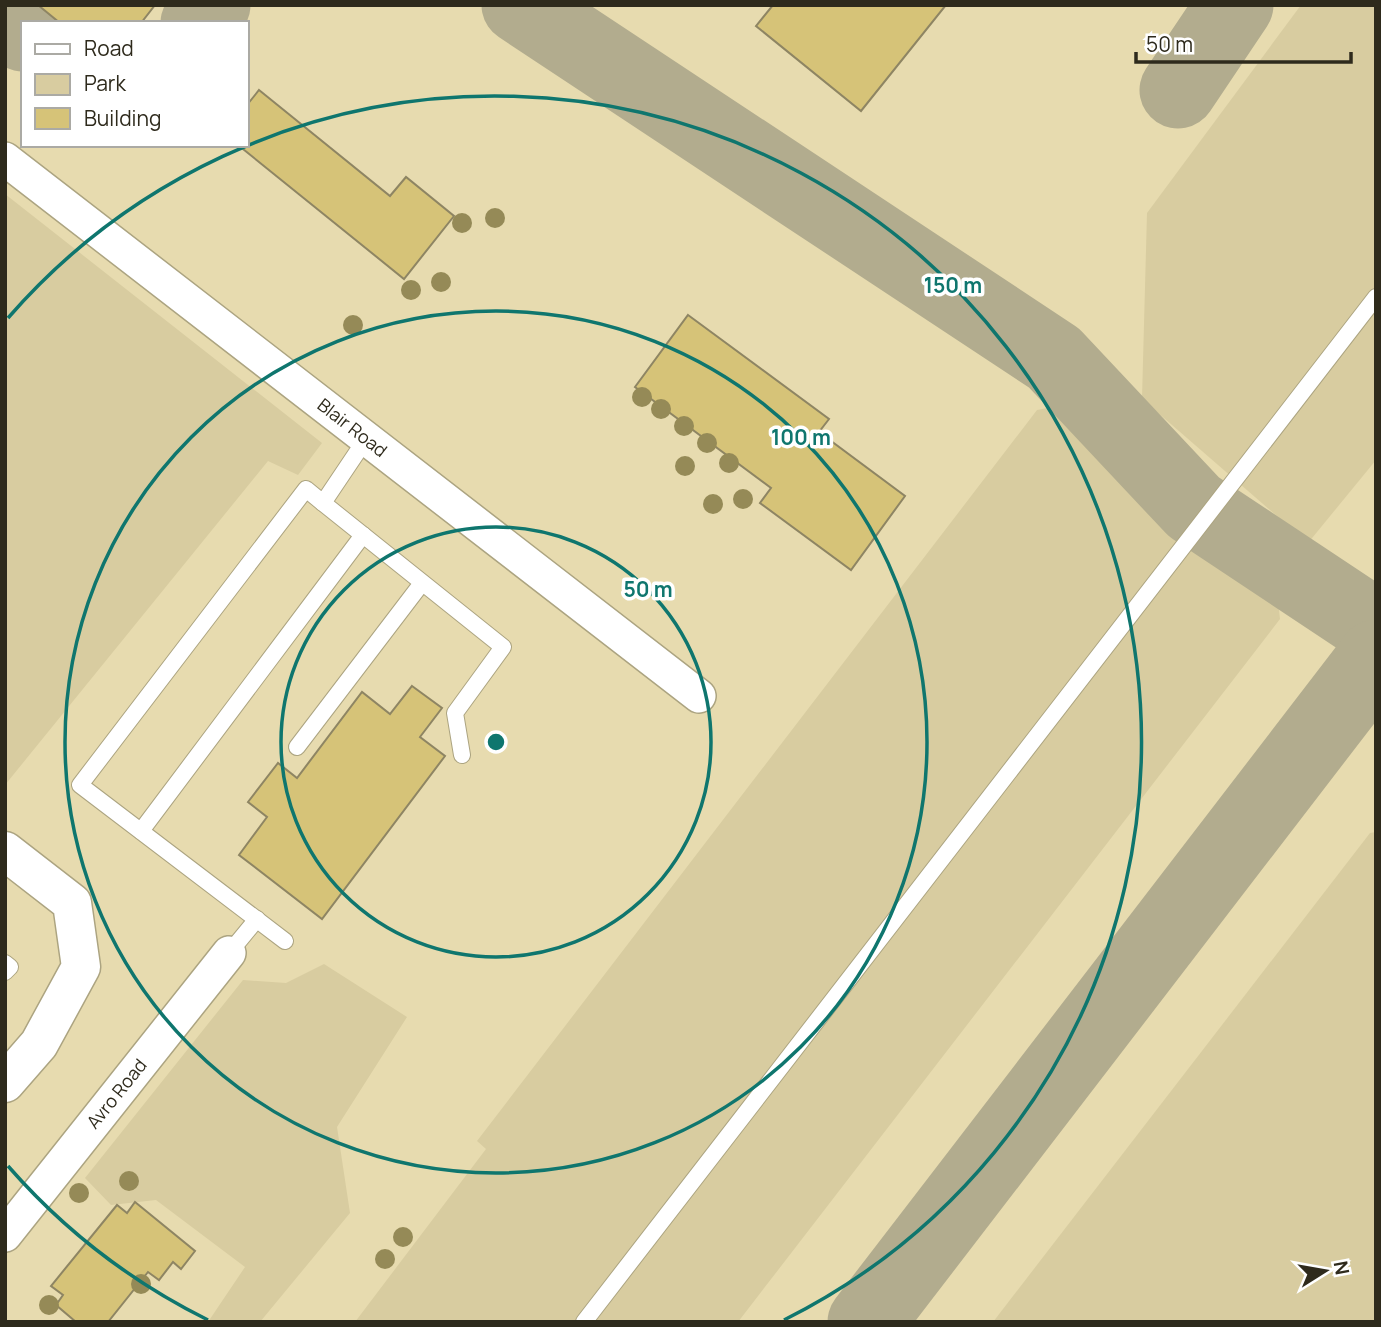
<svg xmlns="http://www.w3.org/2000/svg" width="1381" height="1327" font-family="Manrope,sans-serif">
  <rect width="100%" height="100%" fill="#f0e7c2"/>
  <path fill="#e7dbaf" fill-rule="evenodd" d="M5,5h1371v1317h-1371zM23,23h224v122h-224z"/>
  <g fill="#d8cca0">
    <path d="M1301,5h75v455l-68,83 -166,-144 5,-186z"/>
    <path d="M5,194l317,249 -24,32 -30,-14 -263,324z"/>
    <path d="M1058,406l115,126 105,70 2,17 -542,703h-383l131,-173 -9,-8 560,-731z"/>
    <path d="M1376,832v490h-383l377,-489z"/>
    <path d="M324,964l83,53 -70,110 13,86 -90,109h-52l37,-55 -89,-67 -45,5 -26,-27 158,-198 43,3z"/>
  </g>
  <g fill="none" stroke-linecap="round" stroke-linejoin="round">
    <g stroke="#b2ac8e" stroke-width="77">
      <path d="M520,5l534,353 140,149 182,121"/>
      <path d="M5,20l18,13"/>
      <path d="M199,23l13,-18"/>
      <path d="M1178,90l57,-85"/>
      <path d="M866,1322l510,-664"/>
    </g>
  </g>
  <g fill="#d6c378" stroke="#8e8563" stroke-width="2">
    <path d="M38,5h117l-14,18h-81z"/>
    <path d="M773,5h173l-85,106 -105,-85z"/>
    <path d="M259,90l131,106 16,-19 48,39 -50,63 -166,-134h9v-40z"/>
    <path d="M688,315l141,104 -10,13 86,64 -54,74 -91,-67 11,-15 -136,-101z"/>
    <path d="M412,686l30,22 -22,29 25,19 -123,163 -83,-64 28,-38 -19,-15 30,-39 19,15 65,-86 28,22z"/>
    <path d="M135,1202l60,49 -14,18 -8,-7 -14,18 -11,-8 -40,50h-32l-20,-17 7,-10 -12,-9 66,-81 10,8z"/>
  </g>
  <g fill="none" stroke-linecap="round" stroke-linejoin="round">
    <g stroke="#aca481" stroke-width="18">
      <g id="lane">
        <path d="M323,503l180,144 -48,66 7,42"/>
        <path d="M297,747l125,-164"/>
        <path d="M141,831l222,-296"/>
        <path d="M285,941l-205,-156 226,-296 17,14 43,-64"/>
        <path d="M229,953l28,-34"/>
        <path d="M5,963l5,4 -5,5"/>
        <path d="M584,1322l792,-1025"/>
      </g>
    </g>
    <g stroke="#aca481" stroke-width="36">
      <g id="street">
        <path d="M5,159l694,537"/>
        <path d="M5,1235l224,-282"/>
      </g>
    </g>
    <g stroke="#aca481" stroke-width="41">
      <path id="secondary" d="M5,851l67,52 9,64 -42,77 -34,39"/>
    </g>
    <use href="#lane" stroke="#fff" stroke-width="16"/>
    <use href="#street" stroke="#fff" stroke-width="33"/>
    <use href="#secondary" stroke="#fff" stroke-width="38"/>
  </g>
  <g fill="#958a57">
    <circle cx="495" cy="218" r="10"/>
    <circle cx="462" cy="223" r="10"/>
    <circle cx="441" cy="282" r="10"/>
    <circle cx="411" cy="290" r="10"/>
    <circle cx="353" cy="325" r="10"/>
    <circle cx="642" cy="397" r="10"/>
    <circle cx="661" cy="409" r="10"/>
    <circle cx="684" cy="426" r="10"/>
    <circle cx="707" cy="443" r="10"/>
    <circle cx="729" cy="463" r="10"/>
    <circle cx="685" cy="466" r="10"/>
    <circle cx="743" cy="499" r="10"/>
    <circle cx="713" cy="504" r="10"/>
    <circle cx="129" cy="1181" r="10"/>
    <circle cx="79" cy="1193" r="10"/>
    <circle cx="403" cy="1237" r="10"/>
    <circle cx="385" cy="1259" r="10"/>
    <circle cx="141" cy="1284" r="10"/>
    <circle cx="49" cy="1305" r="10"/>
  </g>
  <g fill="none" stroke="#0f766e" stroke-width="3.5">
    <circle cx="496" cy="742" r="215"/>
    <circle cx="496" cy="742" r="431"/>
    <path d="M208 1320A646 646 0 0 1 8 1166M8 318A646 646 0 1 1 784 1320"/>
  </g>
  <g text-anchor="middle" stroke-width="7" stroke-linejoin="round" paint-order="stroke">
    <g font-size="18" fill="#2e2a1c" stroke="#fff">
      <text transform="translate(352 428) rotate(38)" y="6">Blair Road</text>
      <text transform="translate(117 1094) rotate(-51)" y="6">Avro Road</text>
    </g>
  </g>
  <circle cx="496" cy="742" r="10" fill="#0f766e" stroke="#fff" stroke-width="3.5"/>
  <g font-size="21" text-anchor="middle" font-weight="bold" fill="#0f766e" stroke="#fff" stroke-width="7" stroke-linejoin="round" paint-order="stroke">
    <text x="953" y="293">150 m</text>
    <text x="801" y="445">100 m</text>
    <text x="648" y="597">50 m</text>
  </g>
  <rect width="1381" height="1327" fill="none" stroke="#2e2a1c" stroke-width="14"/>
  <rect x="21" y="21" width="228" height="126" fill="#ffffff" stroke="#abaaa4" stroke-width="2"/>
  <rect x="35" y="44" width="35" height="10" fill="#ffffff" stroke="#abaaa4" stroke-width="2"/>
  <text x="84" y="56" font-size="21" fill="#2e2a1c">Road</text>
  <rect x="35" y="74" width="35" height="21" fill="#d8cca0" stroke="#abaaa4" stroke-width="2"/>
  <text x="84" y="91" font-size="21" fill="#2e2a1c">Park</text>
  <rect x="35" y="108" width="35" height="21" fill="#d6c378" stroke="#abaaa4" stroke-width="2"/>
  <text x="84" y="126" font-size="21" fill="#2e2a1c">Building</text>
  <g transform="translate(1325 1271) rotate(79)" stroke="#ffffff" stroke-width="5" paint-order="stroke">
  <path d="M0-5L12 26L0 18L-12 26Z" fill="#2e2a1c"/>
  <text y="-10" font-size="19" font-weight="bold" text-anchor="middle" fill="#2e2a1c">N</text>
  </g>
  <path d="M1136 52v10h215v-10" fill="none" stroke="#2e2a1c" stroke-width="3.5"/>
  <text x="1146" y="52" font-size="21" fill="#2e2a1c" stroke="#ffffff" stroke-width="5" paint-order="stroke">50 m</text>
</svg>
